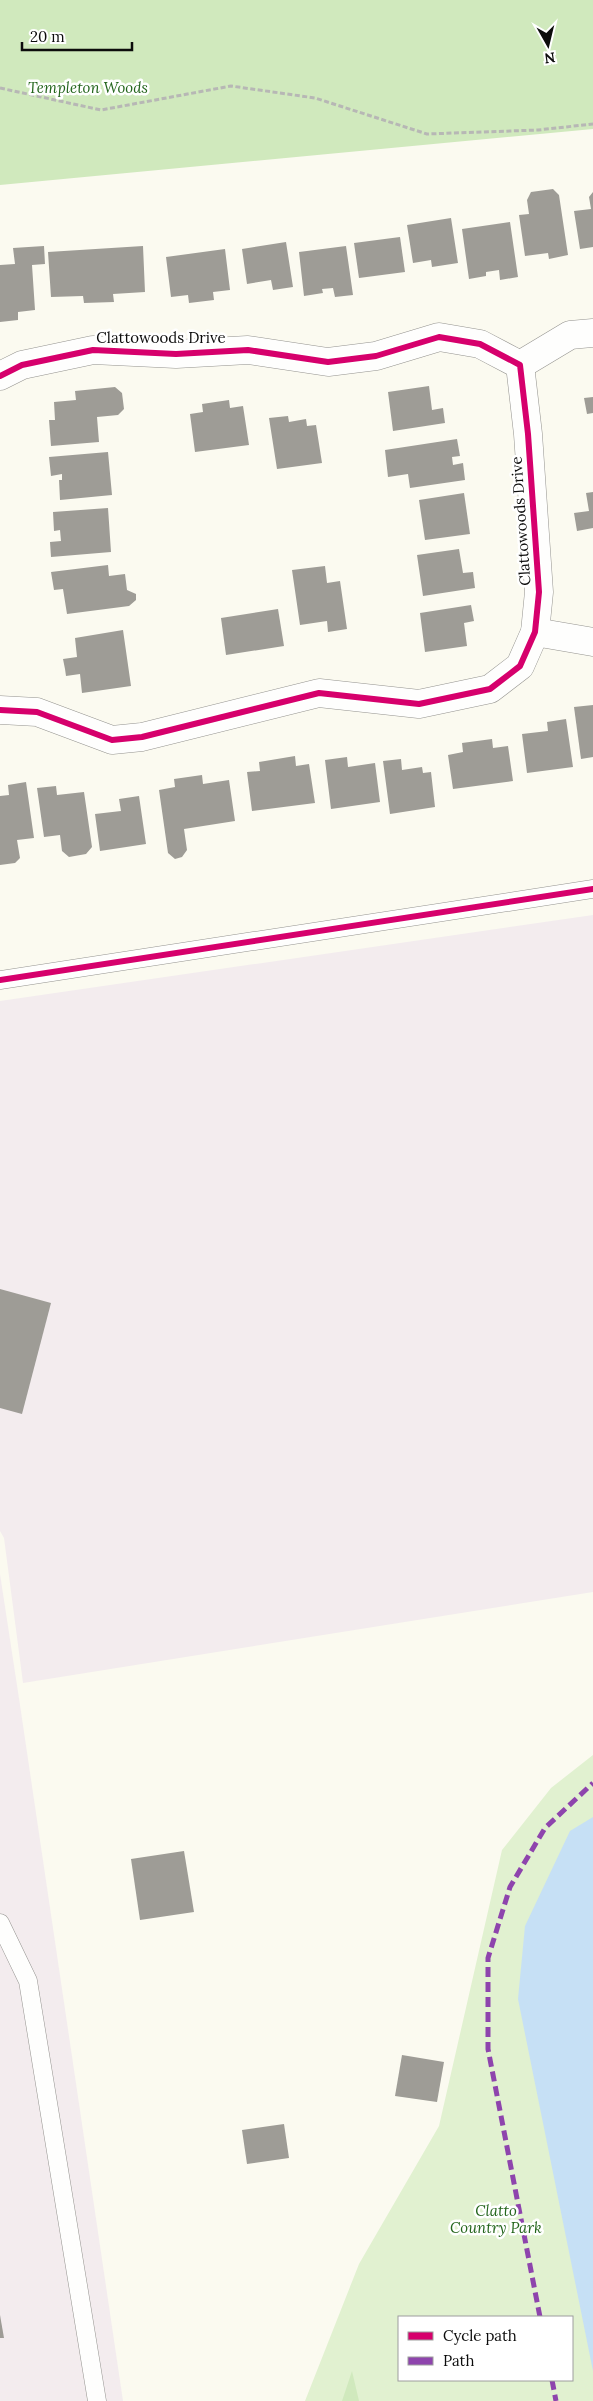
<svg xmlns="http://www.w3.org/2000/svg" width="593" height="2401" font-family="Lora,serif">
  <rect width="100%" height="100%" fill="#fbfaf0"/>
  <g fill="#f3ecee">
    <path d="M593,915v677l-570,91 -19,-145 -4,-7v-530z"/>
    <path d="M0,1574l20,131 103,696h-123z"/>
  </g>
  <path fill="#e1f1d0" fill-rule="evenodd" d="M593,1755v646h-288l54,-137 80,-138 63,-276 49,-62zM399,2317h173v63h-173z"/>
  <g fill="#d0e9bd">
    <path d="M0,0h593v129l-593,56z"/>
    <path d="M352,2371l7,30h-17z"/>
  </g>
  <path fill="#c6e0f5" d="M593,1817v554l-75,-372 7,-73 45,-95z"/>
  <g fill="#9e9c96">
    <path d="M553,189l6,6 9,60 -19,4 -1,-6 -23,3 -6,-41 10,-1 -2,-14 4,-8z"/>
    <path d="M593,192v55l-13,2 -6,-38 17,-2 -2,-12z"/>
    <path d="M451,218l7,45 -26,4 -1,-7 -18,3 -6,-38z"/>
    <path d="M510,222l8,55 -18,3 -1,-10 -13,2v4l-17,3 -7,-50z"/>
    <path d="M400,237l5,35 -46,6 -5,-35z"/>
    <path d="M286,242l7,45 -20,3 -2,-10 -24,4 -5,-35z"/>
    <path d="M44,246l1,18 -13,1 3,45 -17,2v8l-18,2v-57l15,-1 -2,-16z"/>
    <path d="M143,246l2,46 -32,2 1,8 -30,1 -1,-7 -32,1 -3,-45z"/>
    <path d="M346,246l7,49 -18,2 -2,-9 -11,1 1,4 -19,3 -5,-44z"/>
    <path d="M225,249l5,41 -17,2 1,8 -25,3 -1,-8 -17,2 -5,-40z"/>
    <path d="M429,386l3,24 11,-2 2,15 -52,8 -5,-39z"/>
    <path d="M115,387l7,6 2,16 -6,6 -21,2 2,25 -48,4 -2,-26h6l-1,-18 22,-2 -1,-9z"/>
    <path d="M593,397v16l-6,1 -3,-16z"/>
    <path d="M229,400l1,8 13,-2 6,39 -54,7 -5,-38 13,-2 -1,-8z"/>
    <path d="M288,416l1,6 17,-3 1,7 9,-1 6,38 -45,6 -8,-51z"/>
    <path d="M457,439l3,17 -8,1 1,8 10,-2 2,17 -55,8 -2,-14 -20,3 -3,-27z"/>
    <path d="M108,452l4,43 -52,5 -1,-20h3v-6l-11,2 -2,-19z"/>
    <path d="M593,492v36l-16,3 -3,-18 15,-2 -3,-18z"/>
    <path d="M464,493l6,41 -45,6 -6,-40z"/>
    <path d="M108,508l3,44 -60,5 -1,-15 11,-1 -1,-11 -6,1 -1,-19z"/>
    <path d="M459,549l4,24 10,-1 2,16 -52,8 -6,-41z"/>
    <path d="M108,565l1,11 16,-2 2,16 9,4v6l-7,6 -62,8 -4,-25 -9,1 -3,-18z"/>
    <path d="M325,566l2,17 13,-2 7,48 -19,3 -1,-11 -27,4 -8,-55z"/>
    <path d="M471,605l3,16 -10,2 3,23 -42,6 -5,-39z"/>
    <path d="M278,609l6,37 -58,9 -5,-37z"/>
    <path d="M123,630l8,56 -49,7 -2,-19 -14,2 -1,-7 -2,-10 14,-2 -2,-19z"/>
    <path d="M593,705v52l-12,2 -7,-52z"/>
    <path d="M566,719l7,48 -46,6 -5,-39 26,-3 -1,-9z"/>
    <path d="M492,739l1,9 15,-2 5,35 -60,8 -5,-34 15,-3 -1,-9z"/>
    <path d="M295,756l1,10 13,-2 6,39 -63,8 -5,-39 13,-1 -1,-9z"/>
    <path d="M347,757l1,10 27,-4 5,39 -49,7 -6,-49z"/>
    <path d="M401,759l1,11 20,-3 1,6 8,-1 4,35 -45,7 -7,-53z"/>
    <path d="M202,775l1,9 26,-4 6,41 -51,8 3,21 -5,7 -7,2 -7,-6 -9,-63 16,-3 -1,-8z"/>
    <path d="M26,782l8,56 -17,2 3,18 -5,5 -15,2v-69l9,-1 -1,-10z"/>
    <path d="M56,786l1,9 27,-3 8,55 -6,7 -17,3 -7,-6 -2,-16 -16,2 -7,-49z"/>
    <path d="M139,796l7,48 -46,7 -5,-37 26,-3 -2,-12z"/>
    <path d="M0,1289l51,14 -29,111 -22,-6z"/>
    <path d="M184,1851l10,61 -54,8 -9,-61z"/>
    <path d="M402,2055l42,7 -7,40 -42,-6z"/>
    <path d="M284,2124l5,34 -42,6 -5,-34z"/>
    <path d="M0,2315l4,23h-4z"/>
  </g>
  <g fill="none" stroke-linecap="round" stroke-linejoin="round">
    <g stroke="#94938f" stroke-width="19">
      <g id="lane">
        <path d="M0,980l593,-91"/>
        <path d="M0,1923l28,58 69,420"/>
      </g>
    </g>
    <g stroke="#94938f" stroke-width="29">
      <g id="street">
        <path d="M520,365l50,-30 23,-2"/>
        <path d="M0,376l22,-11 71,-15 83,4 72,-4 80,12 48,-6 63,-19 41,7 40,21 8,69 11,158 -4,40 -15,34 -30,23 -71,15 -100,-11 -177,44 -30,3 -75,-28 -37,-2"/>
        <path d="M535,632l58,10"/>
      </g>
    </g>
    <path stroke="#b7b7b5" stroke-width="3" stroke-dasharray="5 2.5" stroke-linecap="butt" d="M0,88l101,22 130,-24 84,12 112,36 111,-4 55,-6"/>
    <use href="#lane" stroke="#fefefd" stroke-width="18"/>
    <use href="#street" stroke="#fefefd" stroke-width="28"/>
    <g stroke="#8e44ad" stroke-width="5" stroke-dasharray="10 5" stroke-linecap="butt">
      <path d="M540,2317l-52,-268v-91l22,-71 35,-59 48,-45"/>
      <path d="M552,2380l4,21"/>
    </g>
    <g stroke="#fff" stroke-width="9">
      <g id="cycleway">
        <path d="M0,376l22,-11 71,-15 83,4 72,-4 80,12 48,-6 63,-19 41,7 40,21 8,69 11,158 -4,40 -15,34 -30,23 -71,15 -100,-11 -177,44 -30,3 -75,-28 -37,-2"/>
        <path d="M0,980l593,-91"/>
      </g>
    </g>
    <use href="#cycleway" stroke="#d6006c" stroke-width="6"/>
  </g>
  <g text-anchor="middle" stroke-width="5" stroke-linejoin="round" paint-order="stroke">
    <g font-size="15" font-style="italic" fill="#23651c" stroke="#fff">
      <text x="88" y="93">Templeton Woods</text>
      <text x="496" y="2216">Clatto<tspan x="496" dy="17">Country Park</tspan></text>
    </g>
    <g font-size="15" fill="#0c0c0c" stroke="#fff">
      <text x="161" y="343">Clattowoods Drive</text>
      <text transform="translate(521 521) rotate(-94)" y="5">Clattowoods Drive</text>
    </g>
  </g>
  <rect x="398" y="2316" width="175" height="65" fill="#ffffff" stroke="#9e9e9e"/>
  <rect x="408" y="2332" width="25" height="8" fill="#d6006c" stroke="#9e9e9e"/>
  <text x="443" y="2341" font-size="15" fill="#0c0c0c">Cycle path</text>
  <rect x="408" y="2357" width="25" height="8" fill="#8e44ad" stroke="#9e9e9e"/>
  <text x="443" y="2366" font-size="15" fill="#0c0c0c">Path</text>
  <g transform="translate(548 45) rotate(172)" stroke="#ffffff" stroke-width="4" paint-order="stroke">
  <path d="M0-4L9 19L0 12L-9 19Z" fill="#0c0c0c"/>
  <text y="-8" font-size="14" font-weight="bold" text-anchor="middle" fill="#0c0c0c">N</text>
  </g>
  <path d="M22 42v8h110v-8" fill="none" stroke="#0c0c0c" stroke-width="2.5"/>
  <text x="30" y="42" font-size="15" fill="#0c0c0c" stroke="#ffffff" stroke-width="4" paint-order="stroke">20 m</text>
</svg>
